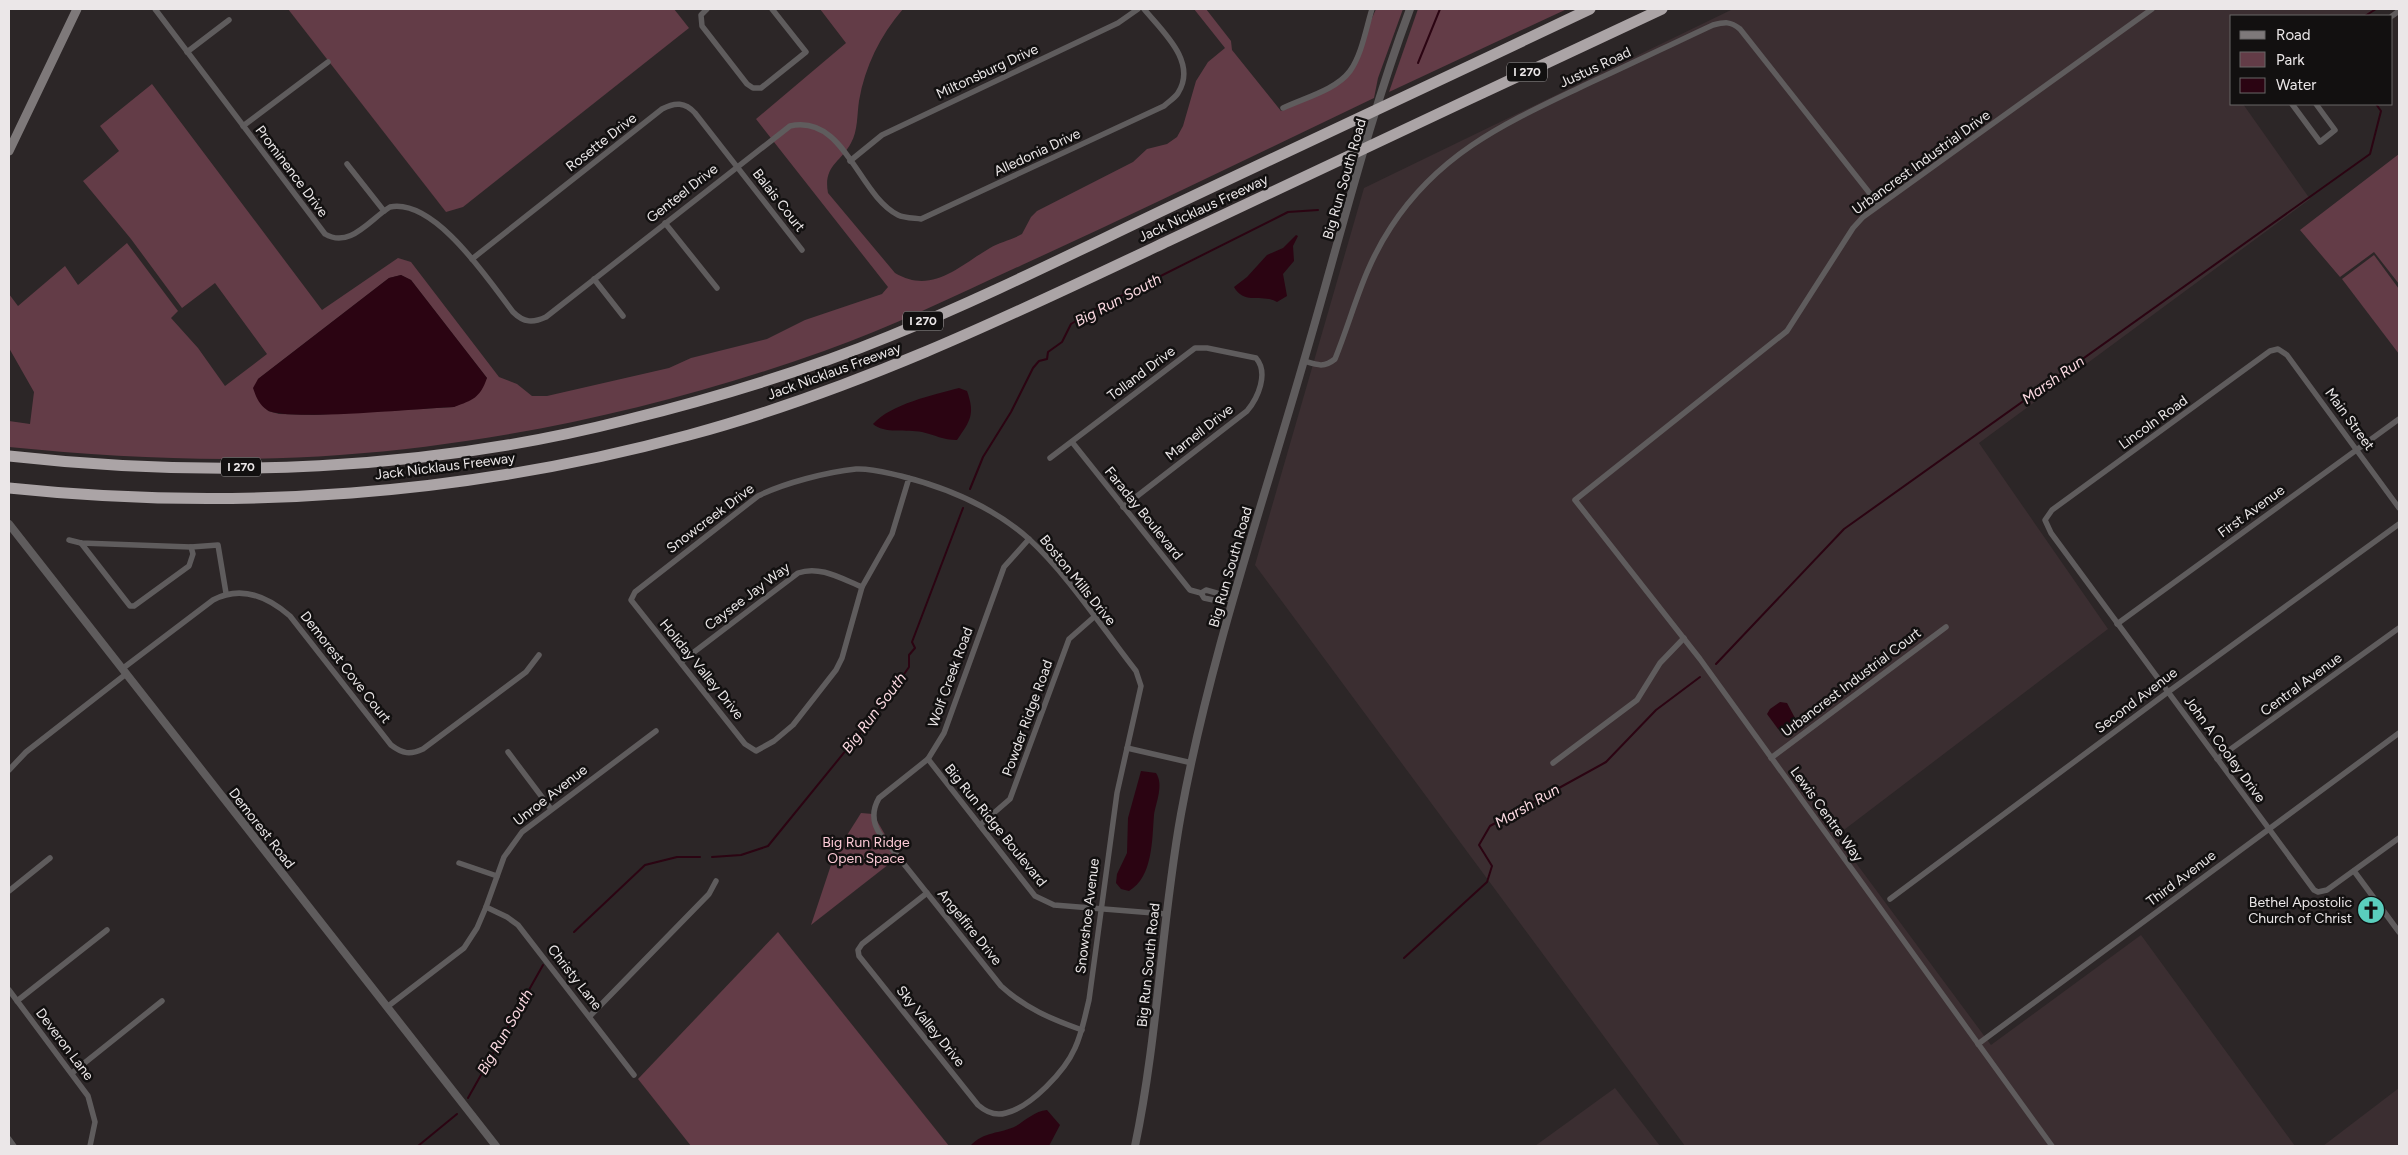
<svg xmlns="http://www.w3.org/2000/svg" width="2408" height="1155" font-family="Figtree,sans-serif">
  <rect width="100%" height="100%" fill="#2c2627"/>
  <g fill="#3b2e31">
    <path d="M1733,9h642l-11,7h-132v88h11l67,95 -331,244 129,186 -272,207 155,209 150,-110 154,211h-610l-430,-581 109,-377z"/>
    <path d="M1615,1088l45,58h-125z"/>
    <path d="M2399,1088v58h-76z"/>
  </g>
  <g fill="#633c47" fill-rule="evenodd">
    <path d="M288,9h386l15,19 -226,179 -17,5z"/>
    <path d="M820,9h83c-23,27 -38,57 -44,92 -2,13 -1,30 -8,42 -11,20 -28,23 -23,50l67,80c37,22 64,-7 95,-25 9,-6 22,-8 32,-14l9,-17 6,-6 96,-49 14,-13 20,-5 10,-7 6,-11 13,-45 12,-19 17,-14 -31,-39h12l25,32 1,9 49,61 54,-25 11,-8 30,-69h27l-25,69 -4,20c-117,56 -234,113 -352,167 -65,30 -130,62 -198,86 -155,55 -319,92 -484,104 -111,8 -221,3 -331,-8v-26l21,3 4,-32 -25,-44v-54l9,12 47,-40 13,19 49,-42 51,68 -7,7 27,30 27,38 42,-32 -52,-71 -33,25 -51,-69 -48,-58 36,-30 -19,-25 52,-42 170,226 76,-52 13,4 88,115 18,7 15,12h15l122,-28 22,-10 76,-19 38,-19 77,-26 6,-7 -132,-168 90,-76zM401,275l10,5 76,98 -33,29 -140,8 -35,-1 -11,-3 -10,-32 131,-101z"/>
    <path d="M1418,9h149l-178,83z"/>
    <path d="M2399,154v130l-25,-32 -34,25 -40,-47z"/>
    <path d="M2374,255l25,34v65l-57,-75z"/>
    <path d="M861,813l12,1 25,43 -87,68 23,-69z"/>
    <path d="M778,932l171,214h-258l-53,-67z"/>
  </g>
  <g fill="#2b0412">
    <path d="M1296,235l2,1 -5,10 1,15 -11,13 4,22 -10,6c-15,-9 -32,4 -43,-15l13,-10 20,-22 16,-7z"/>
    <path d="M401,275l10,5 76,98c-7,20 -14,22 -33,29 -31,1 -169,15 -187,3 -8,-6 -11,-13 -14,-22l5,-9 131,-101z"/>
    <path d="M959,388l8,3c8,23 4,29 -10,49 -14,0 -22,-5 -35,-8 -15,-3 -38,2 -49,-8 18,-20 60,-29 86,-36z"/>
    <path d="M1780,702l7,1 8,15 -12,12 -5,-1 -11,-15 3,-5z"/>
    <path d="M1141,771l15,2c8,12 0,29 -2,42 -2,25 -1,62 -25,76l-8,-2 -5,-6 1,-9 10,-21 1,-35z"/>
    <path d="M1047,1110l13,15 -11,21h-79c14,-15 30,-12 46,-20 10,-6 19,-15 31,-16z"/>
  </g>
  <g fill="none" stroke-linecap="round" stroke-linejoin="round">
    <g stroke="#2b0412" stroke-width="2">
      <path d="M2365,16l11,-7"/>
      <path d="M1418,63l22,-54"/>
      <path d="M970,489l13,-32 28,-45 22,-44 6,-7 8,-2 1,-7 14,-10 9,-18 26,-16 191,-96 30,-2"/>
      <path d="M1716,664l128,-135 526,-375 11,-43 -5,-7"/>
      <path d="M712,857l29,-2 27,-9 114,-140 27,-39v-12l6,-7 -3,-6 51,-134"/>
      <path d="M574,932l71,-67 32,-8h23"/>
      <path d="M1404,958l83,-76 5,-16 -13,-21 11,-19 116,-64 50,-52 44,-33"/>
      <path d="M468,1098l75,-133"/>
      <path d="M418,1146l39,-32"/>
    </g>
    <g stroke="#5f5c5d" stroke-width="5.5">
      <path d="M155,9l170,225c25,15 45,-15 65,-27 45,-9 99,74 123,105 11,11 20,11 33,5l244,-191c55,-12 68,69 108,89 6,3 16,3 23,4l243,-113c4,-4 11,-8 14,-13 20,-31 -16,-62 -34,-84"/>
      <path d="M707,9l-6,6 1,11 45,58 6,4h8l45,-36 -34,-43"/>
      <path d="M2392,16l7,-5"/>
      <path d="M187,52l42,-32"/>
      <path d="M2292,104l28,38 15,-12 -19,-26"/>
      <path d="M1283,108c21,-10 53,-18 67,-37 12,-17 16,-43 22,-62"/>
      <path d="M243,126l85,-64"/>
      <path d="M850,161l32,-26 236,-112 20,-14"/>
      <path d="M347,164l37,47"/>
      <path d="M665,223l52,65"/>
      <path d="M472,259l190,-150c13,-7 23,-7 33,4l107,137"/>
      <path d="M594,279l29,37"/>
      <path d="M1304,361c13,4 20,7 31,-2 19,-47 27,-88 56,-132 49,-75 115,-104 192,-141 44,-20 87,-41 130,-61 12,-3 17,-4 27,4l139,176"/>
      <path d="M1072,442l118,148 11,3 3,5 14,3 8,-3"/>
      <path d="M1050,458l145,-110h12l49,10c13,15 2,40 -9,53l-124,96"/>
      <path d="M909,478l-17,56 -30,53 -20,71 -6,12 -43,55 -19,16 -18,10 -11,-7 -114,-144 4,-8 123,-96c26,-13 69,-24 98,-27 15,-1 31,4 45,7 47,12 91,30 128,63 39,36 74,90 107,132l5,15 -24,107 -28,207c-4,16 -7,33 -14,48 -10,23 -44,59 -69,65 -10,3 -20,-1 -28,-8l-119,-149 -1,-6 4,-6 65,-51"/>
      <path d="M2399,508l-112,-153 -9,-6 -8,2 -218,159 -7,10 6,13 263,357 4,2 9,-2 72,-52"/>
      <path d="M1029,539l-25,28 -60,166 -16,26 -49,39c-7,12 -7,24 1,36l121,152c24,22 50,33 81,44"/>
      <path d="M69,540l12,3 110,4 27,-2 8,48"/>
      <path d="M81,543l49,63h4l55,-40 4,-12 -2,-7"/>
      <path d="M1201,593l5,-3 14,4 8,5"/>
      <path d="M2117,624l282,-205"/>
      <path d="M681,662l117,-89c22,-8 44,6 64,14"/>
      <path d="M122,669l91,-69c28,-15 54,-4 77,16l101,129c12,9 19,10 32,4l103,-77 13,-17"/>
      <path d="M1127,748l65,15"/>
      <path d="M508,752l43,57"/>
      <path d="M1771,758l175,-131"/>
      <path d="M928,759l107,137 19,9 112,9"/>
      <path d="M2217,759l182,-131"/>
      <path d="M1553,763l84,-63 23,-37 24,-25"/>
      <path d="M9,770l17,-18 100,-78"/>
      <path d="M980,825l30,-26 59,-160 25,-22"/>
      <path d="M459,863l38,13"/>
      <path d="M2354,871l45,61"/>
      <path d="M9,891l41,-33"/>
      <path d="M1890,899l278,-207 231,-168"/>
      <path d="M486,907l21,10 11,8 116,150"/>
      <path d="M9,990l79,106 7,26 -5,24"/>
      <path d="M17,1001l90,-71"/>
      <path d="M387,1007l77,-59 13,-20 9,-21 18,-50 18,-25 134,-101"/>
      <path d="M590,1016l119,-122 7,-13"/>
      <path d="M1978,1044l421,-311"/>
      <path d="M72,1073l90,-72"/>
      <path d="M9,1139l5,7"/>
      <path d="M2052,1146l-352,-487 -125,-159 212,-169 66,-103 10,-11 289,-208"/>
    </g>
    <g stroke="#5f5c5d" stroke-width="8">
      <path d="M9,524l487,622"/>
      <path d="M1135,1146c23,-109 26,-222 46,-332 28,-153 79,-301 122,-450 35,-118 64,-240 107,-355"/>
    </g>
    <path stroke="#7e797a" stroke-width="9" d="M9,151l68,-142"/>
    <g stroke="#aba4a6" stroke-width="11">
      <path d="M9,456c205,23 417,15 617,-36 89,-22 179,-49 264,-84 96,-39 189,-86 282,-130 140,-66 279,-131 418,-197"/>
      <path d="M9,488c227,24 459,7 680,-53 167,-45 323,-120 479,-194 165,-78 329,-155 494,-232"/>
    </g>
  </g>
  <defs>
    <g id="church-disc" transform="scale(1.4375)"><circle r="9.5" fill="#5acebd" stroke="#121010"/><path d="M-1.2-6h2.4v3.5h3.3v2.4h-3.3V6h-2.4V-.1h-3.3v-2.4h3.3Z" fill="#111"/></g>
  </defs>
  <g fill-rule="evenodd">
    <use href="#church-disc" x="2371" y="910"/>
  </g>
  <g text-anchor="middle" stroke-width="5" stroke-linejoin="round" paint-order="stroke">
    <g fill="#121010" stroke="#aaa6a7" stroke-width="1">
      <rect x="1507" y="62.5" width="40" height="19" rx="4"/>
      <rect x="903" y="311.5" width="40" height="19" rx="4"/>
      <rect x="221" y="457.5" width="40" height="19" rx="4"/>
    </g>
    <g font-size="12" font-weight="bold" fill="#ebe7e8">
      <text x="1527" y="76">I 270</text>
      <text x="923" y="325">I 270</text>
      <text x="241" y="471">I 270</text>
    </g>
    <g font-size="14" fill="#ebe7e8" stroke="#121010">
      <text transform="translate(1595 67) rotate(-25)" y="5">Justus Road</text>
      <text transform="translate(987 71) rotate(-25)" y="5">Miltonsburg Drive</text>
      <text transform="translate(601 142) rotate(-38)" y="5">Rosette Drive</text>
      <text transform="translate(1037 152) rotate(-25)" y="5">Alledonia Drive</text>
      <text transform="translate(1921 162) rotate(-36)" y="5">Urbancrest Industrial Drive</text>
      <text transform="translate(292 171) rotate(53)" y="5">Prominence Drive</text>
      <text transform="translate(1344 179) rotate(-74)" y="5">Big Run South Road</text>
      <text transform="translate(682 193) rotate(-38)" y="5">Genteel Drive</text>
      <text transform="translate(779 200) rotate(52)" y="5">Balais Court</text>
      <text transform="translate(1203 208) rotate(-25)" y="5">Jack Nicklaus Freeway</text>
      <text transform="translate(834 371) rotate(-20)" y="5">Jack Nicklaus Freeway</text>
      <text transform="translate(1141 373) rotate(-37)" y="5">Tolland Drive</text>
      <text transform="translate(2350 419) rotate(54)" y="5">Main Street</text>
      <text transform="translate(2153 422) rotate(-36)" y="5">Lincoln Road</text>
      <text transform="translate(1199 432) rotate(-38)" y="5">Marnell Drive</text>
      <text transform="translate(445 466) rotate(-7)" y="5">Jack Nicklaus Freeway</text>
      <text transform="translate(2251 511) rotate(-36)" y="5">First Avenue</text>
      <text transform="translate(1144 513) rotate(51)" y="5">Faraday Boulevard</text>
      <text transform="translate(710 518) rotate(-37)" y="5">Snowcreek Drive</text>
      <text transform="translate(1230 567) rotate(-74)" y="5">Big Run South Road</text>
      <text transform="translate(1078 580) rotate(51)" y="5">Boston Mills Drive</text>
      <text transform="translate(747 596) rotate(-37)" y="5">Caysee Jay Way</text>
      <text transform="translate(346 667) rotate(52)" y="5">Demorest Cove Court</text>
      <text transform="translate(702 669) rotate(51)" y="5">Holiday Valley Drive</text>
      <text transform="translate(950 677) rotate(-70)" y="5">Wolf Creek Road</text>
      <text transform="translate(1851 682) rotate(-37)" y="5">Urbancrest Industrial Court</text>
      <text transform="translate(2301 684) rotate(-36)" y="5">Central Avenue</text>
      <text transform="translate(2136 700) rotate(-37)" y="5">Second Avenue</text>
      <text transform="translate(1027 718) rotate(-70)" y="5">Powder Ridge Road</text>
      <text transform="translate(2225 749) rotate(54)" y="5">John A Cooley Drive</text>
      <text transform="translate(550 795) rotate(-38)" y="5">Unroe Avenue</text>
      <text transform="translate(1827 814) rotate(54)" y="5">Lewis Centre Way</text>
      <text transform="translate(996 825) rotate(51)" y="5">Big Run Ridge Boulevard</text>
      <text transform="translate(262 828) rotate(52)" y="5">Demorest Road</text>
      <text transform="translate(2181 878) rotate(-37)" y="5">Third Avenue</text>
      <text transform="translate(1087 916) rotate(-83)" y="5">Snowshoe Avenue</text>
      <text transform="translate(970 927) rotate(51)" y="5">Angelfire Drive</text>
      <text transform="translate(1148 965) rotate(-84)" y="5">Big Run South Road</text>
      <text transform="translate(575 977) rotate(52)" y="5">Christy Lane</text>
      <text transform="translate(931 1026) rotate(51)" y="5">Sky Valley Drive</text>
      <text transform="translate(65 1044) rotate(53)" y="5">Deveron Lane</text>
    </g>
    <g font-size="14" fill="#fccad6" stroke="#121010">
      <text x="866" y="847">Big Run Ridge<tspan x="866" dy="16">Open Space</tspan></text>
    </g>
    <g font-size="14" fill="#ebe7e8" stroke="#121010" text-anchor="end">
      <text x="2352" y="907">Bethel Apostolic<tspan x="2352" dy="16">Church of Christ</tspan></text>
    </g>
    <g font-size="15" font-style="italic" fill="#fcdae2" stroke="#121010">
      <text transform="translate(1118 300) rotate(-28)" y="5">Big Run South</text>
      <text transform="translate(2053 380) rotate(-35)" y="5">Marsh Run</text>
      <text transform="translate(874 713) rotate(-53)" y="5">Big Run South</text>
      <text transform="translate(1527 806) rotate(-30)" y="5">Marsh Run</text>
      <text transform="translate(505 1032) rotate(-60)" y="5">Big Run South</text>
    </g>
  </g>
  <rect width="2408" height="1155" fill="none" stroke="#ebe7e8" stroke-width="20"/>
  <rect x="2230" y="15" width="162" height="90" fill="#121010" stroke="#696666"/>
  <rect x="2240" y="31" width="25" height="8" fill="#7e797a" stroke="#696666"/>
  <text x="2276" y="40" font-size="15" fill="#ebe7e8">Road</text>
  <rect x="2240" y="52" width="25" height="15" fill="#633c47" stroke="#696666"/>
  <text x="2276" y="65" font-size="15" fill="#ebe7e8">Park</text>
  <rect x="2240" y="78" width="25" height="15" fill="#2b0412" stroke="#696666"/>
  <text x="2276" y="90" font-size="15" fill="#ebe7e8">Water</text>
</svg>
